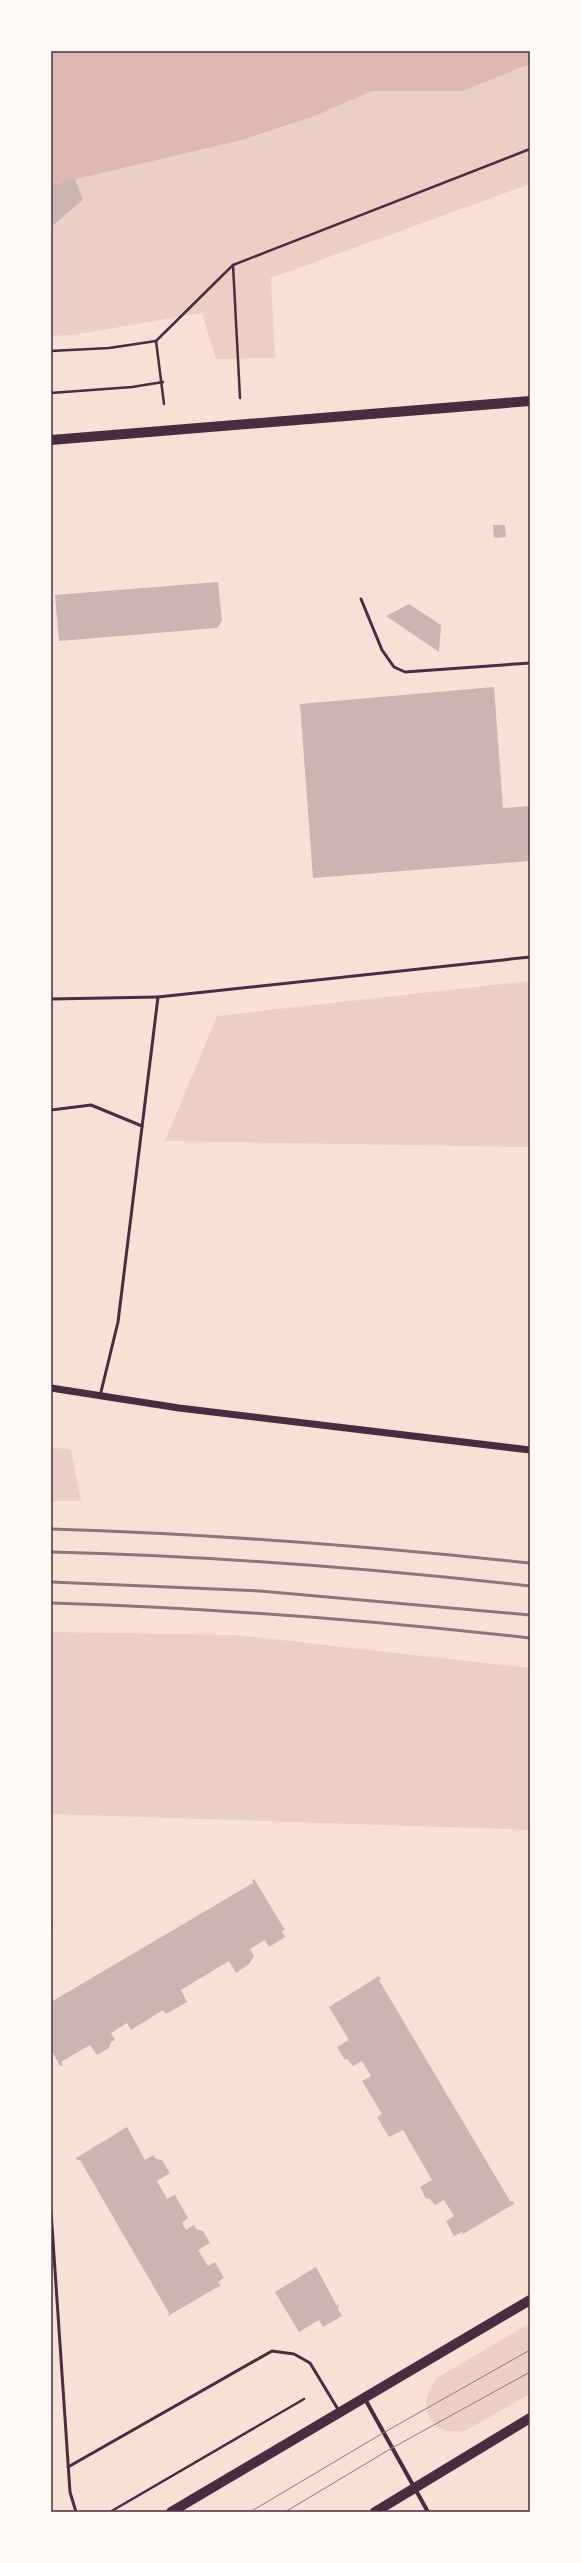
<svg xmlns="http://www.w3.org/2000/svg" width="581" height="2563" font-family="Overpass,sans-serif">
  <rect width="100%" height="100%" fill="#f7e1d7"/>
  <g fill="#ebcfc5">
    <path d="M530,64v120l-259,94 4,80 -59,1 -14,-46 -129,22 -22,1v-109l32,-27 -8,-21 167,-39 73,-24 57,-25h91z"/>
    <path d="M530,981v166l-365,-6 52,-125z"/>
    <path d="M51,1447l20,3 10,51h-30z"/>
    <path d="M51,1632l185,3 294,33v162l-479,-16z"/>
    <path d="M530,2323v71l-65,37c-37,5 -50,-26 -28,-53z"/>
  </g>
  <path fill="#dcb8b0" d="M51,51h479v13l-67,27h-91l-57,25 -73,24 -191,45z"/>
  <g fill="#ccb4b1">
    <path d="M75,179l8,21 -32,27v-42z"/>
    <path d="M493,525h12l1,12 -12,1z"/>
    <path d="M218,582l4,39 -5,7 -158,13 -4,-46z"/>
    <path d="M409,604l32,21 -2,27 -53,-36z"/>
    <path d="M494,687l9,121 27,-2v55l-217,17 -13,-174z"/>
    <path d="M254,1879l31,51 -3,1 3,6 -16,10 -4,-7 -15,9 4,7 -5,8 -13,9 -7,-12 -48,29 6,12 -21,12 -3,-4 -32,20 -4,-7 -16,10 4,7 -4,2 -2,6 -12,7 -7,-10 -29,17 2,3 -3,1 -9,-17v-47l202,-119 -1,-3z"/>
    <path d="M379,1976l2,3 -2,1 131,221h3l1,3 -51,30 -1,-2 -8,4 -8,-15 8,-5 -10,-16 -9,5 -6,-7 -3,1 -6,-12 12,-7 -29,-50 -14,7 -12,-20 5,-3 -20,-33 9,-5 -9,-15 -9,5 -6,-7 -2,1 -8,-13 12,-7 -20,-33z"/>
    <path d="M127,2127l18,33 8,-5 3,4 6,1 8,13 -13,8 10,18 8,-4 13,23 -6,5 4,7 8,-5 2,4 7,2 7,12 -12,7 10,16 7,-4 9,16 -6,4 3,3 -53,31 1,-3 -89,-153h-3l-1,-2z"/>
    <path d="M316,2267l21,39 2,-1 -1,4 4,7 -19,11 -4,-7 -20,12 -24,-40z"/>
  </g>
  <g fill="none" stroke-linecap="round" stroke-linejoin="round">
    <g stroke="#4a2c40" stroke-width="2.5">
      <path d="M233,265l7,133"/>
      <path d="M156,341l77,-76 297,-116"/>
      <path d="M156,341l8,63"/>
      <path d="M51,351l58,-3 47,-7"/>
      <path d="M51,393l81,-6 31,-5"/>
      <path d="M110,2512l194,-113"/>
    </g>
    <g stroke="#4a2c40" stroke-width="3">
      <path d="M361,599l21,51 12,17 11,5 125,-9"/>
      <path d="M51,999l107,-2"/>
      <path d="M51,1110l40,-5 51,21"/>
      <path d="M100,1396l18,-74 40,-325 372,-40"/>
      <path d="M51,1928v-1"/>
      <path d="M51,2211l19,281 6,20"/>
      <path d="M68,2467l204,-116 22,3 16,9 29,48"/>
    </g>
    <path stroke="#4a2c40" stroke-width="4" d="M365,2399l63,113"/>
    <path stroke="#4a2c40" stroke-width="7" d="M51,1388l128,20 351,42"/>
    <g stroke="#4a2c40" stroke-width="10">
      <path d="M51,440l479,-39"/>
      <path d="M171,2512l359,-212"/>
      <path d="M375,2512l155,-94"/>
    </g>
    <g stroke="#8f747c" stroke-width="1">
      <path d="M250,2512l133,-79 147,-83"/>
      <path d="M285,2512l107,-64 138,-76"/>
    </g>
    <g stroke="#8f747c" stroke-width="3">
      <path d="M51,1529c161,5 319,17 479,34"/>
      <path d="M51,1552c161,4 319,16 479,34"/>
      <path d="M51,1582l209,9 270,24"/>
      <path d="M51,1603c161,5 319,17 479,35"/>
    </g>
  </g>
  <rect width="581" height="2563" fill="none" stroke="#fffaf5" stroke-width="104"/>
  <rect x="52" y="52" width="477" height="2459" fill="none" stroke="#4a2c40" stroke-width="1.5"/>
</svg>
